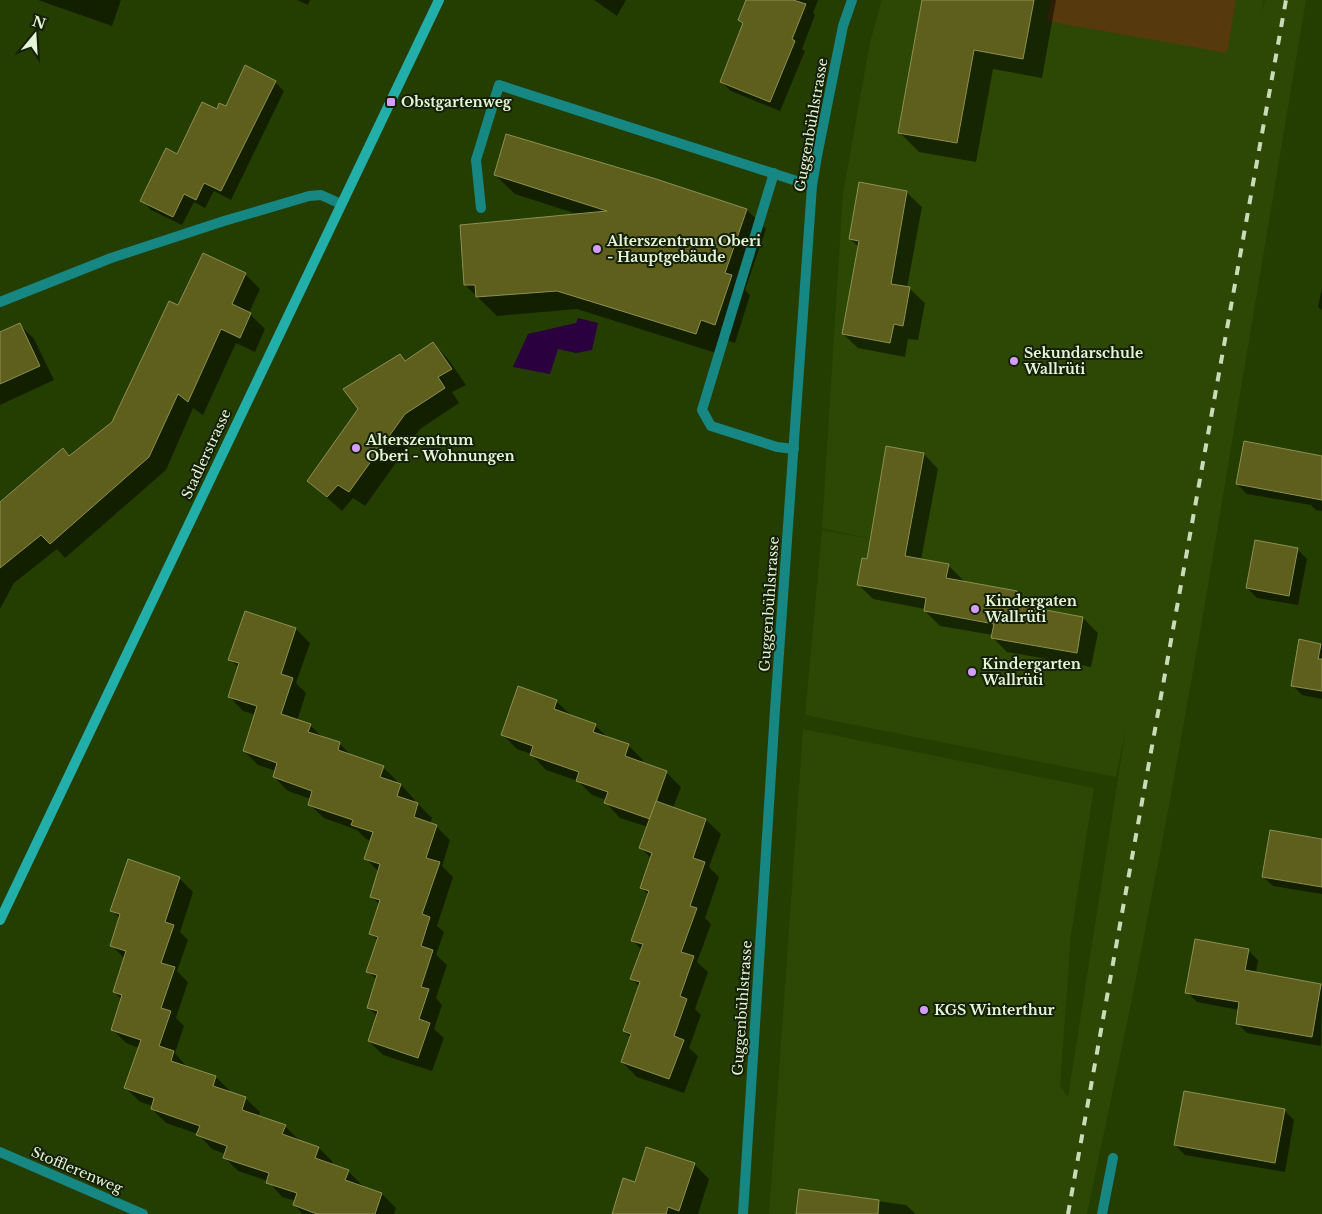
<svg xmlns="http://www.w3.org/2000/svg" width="1322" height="1214" font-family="'Libre Baskerville',serif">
  <rect width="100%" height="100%" fill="#243d01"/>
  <path fill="#2c4804" d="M882,0h382l-3,18 4,-18h41l-101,604 -36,202 -37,193 -45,215h-318l34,-485 291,59 -23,147 -11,151 8,11 58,-370 -10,50 -311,-62 17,-185 54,10 -54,-12 21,-335 27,-151z"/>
  <path fill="#57390e" d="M1051,0h185l-9,53 -180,-32z"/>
  <path fill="#2a003f" d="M578,318l20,5 -6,27 -16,3 -18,-4 -8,25 -37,-7 15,-33 48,-11z"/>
  <g fill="#0007">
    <path d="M38,0h83l-9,26z"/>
    <path d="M297,0h13l-2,5z"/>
    <path d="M594,0h32l-9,16z"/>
    <path d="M747,0h71l-5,13 2,2 -13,34 3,2 -25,60 -49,-20 -10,-9 23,-57 -5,-5z"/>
    <path d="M924,0h132l-14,78 -49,-9 -17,93 -57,-10 -19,-19z"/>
    <path d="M275,82l9,9 -53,109 -17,-9 -9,17 -11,-6 -12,23 -31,-15 -9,-10 75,-89 9,-3z"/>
    <path d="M495,175l252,35 19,19 -21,61 5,5 -15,48 -15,-5 -4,15 -139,-44 -80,7 -32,-31 115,-70 -65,-21z"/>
    <path d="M860,184l47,9 15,14 -15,81 3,1 15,14 -7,37 -10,-1 -3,18 -47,-9 -15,-14 16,-87 -9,-8z"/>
    <path d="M245,274l15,15 -11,24 16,16 -10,23 -19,-9 -33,72 -10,-7 -27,62 -101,88 -8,-9 -43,34 -14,26v-105l63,-54 7,6 43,-33 65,-116z"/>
    <path d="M1322,288v22l-4,-3z"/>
    <path d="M19,324l15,15 20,41 -54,25v-72z"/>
    <path d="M433,344l15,15 18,26 -14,7 7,11 -39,26 -55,77 -12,-8 -11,13 -34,-30z"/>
    <path d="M1245,443l77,13v55l-6,-1 -5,-5 -64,-11 -10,-10z"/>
    <path d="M924,454l14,15 -17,91 27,5 15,15v2l53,10 15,15 -1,1 53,10 15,15 -7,34 -84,-15 -15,-15 1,-2 -53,-9 -15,-15v-2l-52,-10 -15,-15 10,-24z"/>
    <path d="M1297,549l10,10 -9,46 -41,-7 -10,-10z"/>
    <path d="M296,629l14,14 -14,40 10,10 -9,28 13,4 13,13 17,6 13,13 30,10 14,14v3l4,1 14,15 -1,3 4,1 14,14 -2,6 6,2 14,14 -8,26 11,11 -16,49 7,6 -8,23 11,10 -11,33 6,7 -8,24 10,9 -12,33 -49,-16 -14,-14 8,-25 -9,-9 9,-27 -9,-9 10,-30 -7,-8 9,-28 -9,-9 8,-24 -13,-13 6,-18 -6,-2 -9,-9 -33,-12 -15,-14 2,-5 -23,-8 -14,-14 2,-6 -18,-6 -14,-14 12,-36 -13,-4 -14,-15 10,-28 -9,-9z"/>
    <path d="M1300,641l22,4v54l-20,-4 -10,-10z"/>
    <path d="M556,701l16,15 23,9 14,14 19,6 15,15 -1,3 24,9 15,15 -8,21 33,12 15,14 -12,33 10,10 -14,41 6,6 -14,38 11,10 -13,37 6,6 -12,33 9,8 -14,37 -47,-16 -15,-15 9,-24 -7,-7 16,-44 -8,-8 10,-29 -10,-10 17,-45 -8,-7 11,-29 -11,-11 7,-21 -28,-9 -14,-15v-3l-14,-5 -14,-14 -32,-11 -15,-16 -14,-5 -14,-14z"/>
    <path d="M1309,836l13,2v56l-49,-8 -10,-9 45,-39z"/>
    <path d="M179,878l14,14 -13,40 8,8 -11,31 11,11 -12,36 8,8 -9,27 12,14 29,10 14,14 -1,2 16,5 15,14 -2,5 27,9 14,14 20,8 14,14 -1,3 16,6 14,14 -1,2 21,7 14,14 -2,6h1h-92l-9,-9 2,-4 -14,-4 -14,-16 -30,-10 -14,-14 1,-3 -13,-5 -14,-15 -32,-11 -14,-14 1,-3 -13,-4 -14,-14 13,-40 -13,-5 -14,-14 10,-29 -8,-8 11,-33 -14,-14 9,-26 -8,-9z"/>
    <path d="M1248,950l10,10 -2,13 66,13 -1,60 -74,-13 -10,-10 2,-13 -42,-8 -10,-10z"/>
    <path d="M1284,1110l10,10 -9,52 -100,-17 -10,-10z"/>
    <path d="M694,1164l15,15 -11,35h-85l22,-30z"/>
    <path d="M800,1190l106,15 10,9h-119z"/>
  </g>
  <g fill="#5e5f1d" stroke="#8e9050">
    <path d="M746,0h47l13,4 -14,35 3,2 -25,61 -50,-20 23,-59 -5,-3z"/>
    <path d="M922,0h112l-11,59 -49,-9 -17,93 -59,-10z"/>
    <path d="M245,65l31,16 -55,110 -17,-8 -8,17 -12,-6 -11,23 -33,-16 26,-53 11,6 25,-52 15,7 2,-6 7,3z"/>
    <path d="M506,134l147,44 94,31 -22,64 7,2 -17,50 -14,-5 -5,14 -139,-43 -81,6 -1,-12h-11l-4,-60 147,-14 -113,-36z"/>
    <path d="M859,182l48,9 -16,93 19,3 -7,39 -9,-2 -4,19 -48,-9 17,-93 -10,-2z"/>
    <path d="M203,253l43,20 -14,31 19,9 -11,25 -19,-9 -33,73 -10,-8 -29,63 -99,87 -9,-9 -41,33v-66l63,-54 6,8 43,-34 57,-121 9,4z"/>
    <path d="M20,323l20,43 -40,18v-52z"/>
    <path d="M433,342l19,27 -14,8 7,11 -40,26 -56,78 -11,-7 -11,12 -20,-16 51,-72 -15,-20 57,-35 5,7z"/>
    <path d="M1244,441l78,15v44l-86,-16z"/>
    <path d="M886,446l38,7 -19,103 44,8 -3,14 71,13 -3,13 69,13 -6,36 -86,-15 3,-14 -70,-13 2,-13 -69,-13 5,-27 5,1z"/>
    <path d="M1255,540l43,8 -9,48 -43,-8z"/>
    <path d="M245,611l51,17 -15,46 12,4 -12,36 30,10 -3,8 32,10 -2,8 46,16 -4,11 21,7 -4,12 21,7 -4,14 23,8 -11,33 14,4 -18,52 8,3 -9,29 12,4 -12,37 8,2 -10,30 11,4 -12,35 -50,-17 10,-30 -11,-3 10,-33 -11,-3 12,-35 -9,-3 11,-34 -10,-3 10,-33 -16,-5 9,-27 -22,-7 2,-5 -45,-15 4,-14 -39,-14 4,-14 -34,-12 14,-45 -29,-9 11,-34 -11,-3z"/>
    <path d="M1299,639l22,5 -3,15h4v32l-31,-5z"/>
    <path d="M518,686l39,14 -3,9 42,15 -3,8 36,12 -4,12 42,15 -17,48 -46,-16 4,-11 -32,-11 3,-9 -49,-17 3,-9 -32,-11z"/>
    <path d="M656,801l50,18 -13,39 12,4 -15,44 7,2 -16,44 13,4 -14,40 7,3 -13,37 10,4 -15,39 -48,-17 10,-28 -8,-3 17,-49 -10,-3 13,-35 -12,-3 18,-50 -9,-3 12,-35 -13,-5z"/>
    <path d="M1270,830l52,9v48l-60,-10z"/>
    <path d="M128,859l52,18 -15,45 9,3 -13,38 14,4 -14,41 10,3 -12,35 15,5 -3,10 45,15 -3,10 33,11 -4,13 44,15 -4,9 37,13 -4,11 34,12 -4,10 37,13 -7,21h-58l-24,-9 4,-12 -31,-10 3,-10 -46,-15 4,-12 -31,-11 4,-9 -49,-17 3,-11 -30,-10 17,-48 -30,-10 11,-35 -9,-3 13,-41 -16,-5 10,-32 -10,-3z"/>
    <path d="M1195,939l54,10 -4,21 76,14 -9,53 -76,-13 3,-22 -54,-9z"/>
    <path d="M1184,1091l101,18 -10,54 -101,-18z"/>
    <path d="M646,1147l49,16 -16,48 -11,-4 -2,7h-54l11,-36 12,4z"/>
    <path d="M799,1189l80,11 -1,14h-82z"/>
  </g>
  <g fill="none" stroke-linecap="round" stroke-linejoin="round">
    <g stroke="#168782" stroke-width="10">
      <path d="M774,173l-72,237 9,16 66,21 17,2"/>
      <path d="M481,208l-5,-48 23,-75 313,101"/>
    </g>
    <g stroke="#168782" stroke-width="10">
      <path d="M0,302l111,-44 113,-37 85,-25 12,-1 20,9"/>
      <path d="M0,1152l143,62"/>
      <path d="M743,1214l32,-504 37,-524 5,-30 26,-130 9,-26"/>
      <path d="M1102,1214l11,-56"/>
    </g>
    <path stroke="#22afaa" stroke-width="10" d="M0,920l439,-920"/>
    <path stroke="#c9dbb8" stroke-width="4" stroke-dasharray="9 9" stroke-linecap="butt" d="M1068,1214l218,-1214"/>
  </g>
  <g fill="#d49cfb" stroke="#152009" stroke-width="2">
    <rect x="386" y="97" width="10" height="10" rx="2.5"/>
    <circle cx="597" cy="249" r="5"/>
    <circle cx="1014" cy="361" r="5"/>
    <circle cx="356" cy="448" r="5"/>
    <circle cx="975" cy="609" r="5"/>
    <circle cx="972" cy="672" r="5"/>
    <circle cx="924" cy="1010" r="5"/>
  </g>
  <g text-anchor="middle" stroke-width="4" stroke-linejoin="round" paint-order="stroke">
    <g font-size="14" font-weight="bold" fill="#e5f5d7" stroke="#152009" text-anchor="start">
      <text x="401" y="107">Obstgartenweg</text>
      <text x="607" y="246">Alterszentrum Oberi<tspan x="607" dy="16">- Hauptgebäude</tspan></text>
      <text x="1024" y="358">Sekundarschule<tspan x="1024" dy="16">Wallrüti</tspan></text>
      <text x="366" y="445">Alterszentrum<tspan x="366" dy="16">Oberi - Wohnungen</tspan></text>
      <text x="985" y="606">Kindergaten<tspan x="985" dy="16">Wallrüti</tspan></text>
      <text x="982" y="669">Kindergarten<tspan x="982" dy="16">Wallrüti</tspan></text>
      <text x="934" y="1015">KGS Winterthur</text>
    </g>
    <g font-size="14" fill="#e5f5d7" stroke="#152009">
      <text transform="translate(811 125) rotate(-80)" y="5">Guggenbühlstrasse</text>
      <text transform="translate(206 454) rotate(-65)" y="5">Stadlerstrasse</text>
      <text transform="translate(769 604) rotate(-86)" y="5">Guggenbühlstrasse</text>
      <text transform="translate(742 1008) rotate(-86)" y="5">Guggenbühlstrasse</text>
      <text transform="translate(77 1170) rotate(23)" y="5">Stofflerenweg</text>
    </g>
  </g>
  <g transform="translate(35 35) rotate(18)" stroke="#152009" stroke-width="4" paint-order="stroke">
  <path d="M0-4L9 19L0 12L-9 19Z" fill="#e5f5d7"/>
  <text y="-8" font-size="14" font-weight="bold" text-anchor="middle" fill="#e5f5d7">N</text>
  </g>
</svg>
